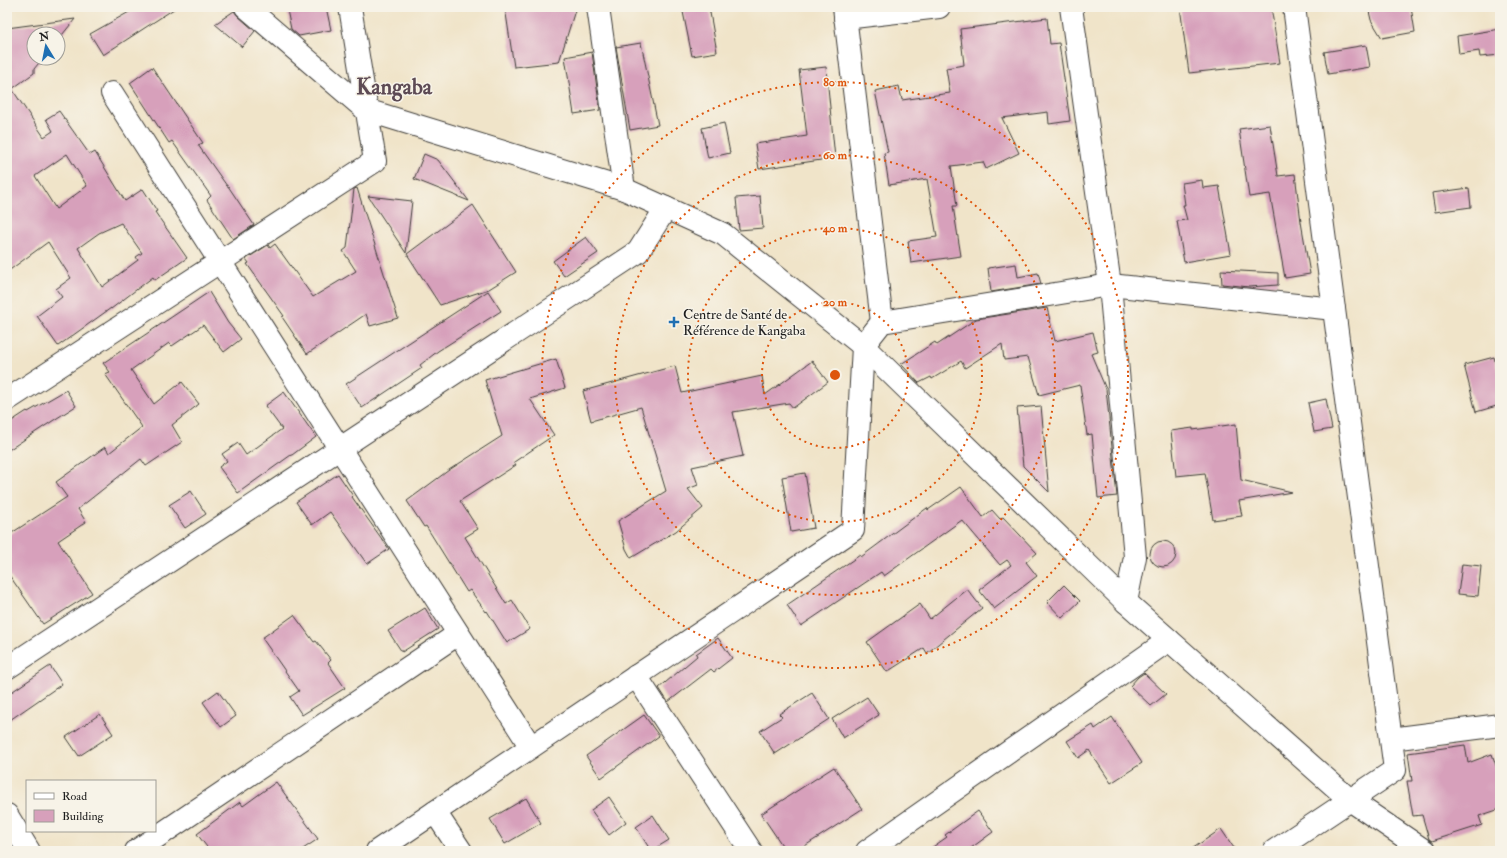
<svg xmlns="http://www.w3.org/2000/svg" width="1507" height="858" font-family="'IM FELL Double Pica',serif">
  <rect width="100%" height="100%" fill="#f7f3e8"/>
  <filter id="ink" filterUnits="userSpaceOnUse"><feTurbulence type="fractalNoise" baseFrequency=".025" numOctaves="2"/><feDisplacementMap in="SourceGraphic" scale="8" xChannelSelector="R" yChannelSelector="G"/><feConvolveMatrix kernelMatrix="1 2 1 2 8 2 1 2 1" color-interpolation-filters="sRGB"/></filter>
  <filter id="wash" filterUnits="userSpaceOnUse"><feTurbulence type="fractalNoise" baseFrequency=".012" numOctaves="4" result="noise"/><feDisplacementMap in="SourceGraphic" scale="16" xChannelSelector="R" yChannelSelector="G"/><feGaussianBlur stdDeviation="0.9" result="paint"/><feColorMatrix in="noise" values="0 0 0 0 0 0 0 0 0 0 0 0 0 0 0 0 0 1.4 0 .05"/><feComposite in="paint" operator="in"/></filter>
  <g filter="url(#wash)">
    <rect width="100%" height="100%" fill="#f0e4c9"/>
    <g id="blocks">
      <g fill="#d7a0bb" fill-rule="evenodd">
        <path d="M138,7h39l-74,48 -13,-21z"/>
        <path d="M300,7h26l5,23 -32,6 -8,-7 -4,-19z"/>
        <path d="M505,7h71l-17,55 -45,5z"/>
        <path d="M682,7h27l8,45 -25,4z"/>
        <path d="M1180,7h91l9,56 -91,10z"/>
        <path d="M1368,7h43l4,25 -33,6 -11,-18z"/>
        <path d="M234,11l4,5 17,15 -13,16 -27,-23z"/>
        <path d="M1047,18l3,26 9,-1 11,78 -21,3 -1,-12 -46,6 17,35 -33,16 -3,-7 -32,4 6,40h-4l8,50 -50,7 -3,-22 29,-4 -10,-58 -38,6 -5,-32 4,-1 -13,-61 24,-5 3,14 48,-7 -4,-25 18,-3 -4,-36z"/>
        <path d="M75,19l-17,21v-6h-24v24h9l-9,11v4l-22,16 32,48 9,-6 -7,-12 13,-8 31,44 5,-3 30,49 18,-12 14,22 -2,1 32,46 -32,22 -2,-3 -42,32v-1l-53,38 -21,-30 25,-19 -6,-8 15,-11 -23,-36 -41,30v-244zM67,154l20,32 -31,23 -21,-33zM121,223l21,30 -6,4 2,3 -36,27 -24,-39 21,-15z"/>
        <path d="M1500,29v26l-20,2 -1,-6 -20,3 -2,-18z"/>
        <path d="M641,43l17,82 -28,5 -14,-83z"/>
        <path d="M1366,45l4,22 -42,7 -4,-22z"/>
        <path d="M592,52l8,58 -26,4 -9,-57z"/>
        <path d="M152,67l51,76 -5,2 29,41h1l26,39 -21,14 -26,-39 4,-4 -39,-55 -3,2 -39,-60z"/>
        <path d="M826,67l9,91 -76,11 -4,-25 52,-8 -8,-66z"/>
        <path d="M724,123l6,30 -22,5 -6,-30z"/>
        <path d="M1270,125l8,51 17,-2 6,48 9,52 -25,4 -15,-84 -21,3 -10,-68z"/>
        <path d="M424,154l14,6 31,41 -55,-22z"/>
        <path d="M1202,180l1,8 16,-2 12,68 -47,8 -7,-41 10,-1 -4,-15h2l-3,-22z"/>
        <path d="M357,188l41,130 -28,8 -4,-12 -59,40 -25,-37 2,-1 -37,-52 2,-1 -3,-4 22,-14 2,3 5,-4 38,53 43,-26 -13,-20 4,-3 7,-59z"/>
        <path d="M1469,188l2,19 -36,5 -3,-19z"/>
        <path d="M368,196l44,5 -6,52z"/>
        <path d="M760,196l3,32 -24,2 -3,-32z"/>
        <path d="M473,205l43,67 -27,17 -49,16 -33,-51z"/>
        <path d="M586,237l12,16 -34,23 -11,-15z"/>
        <path d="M1016,264l2,13 20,-4 3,11 -50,8 -3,-24z"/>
        <path d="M1221,270l57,3v12l-29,2 -27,-3z"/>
        <path d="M488,291l13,20 -63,40 -18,14 2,3 -60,40 -16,-24z"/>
        <path d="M209,292l19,31 13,16 -17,13 -21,-27 -31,21 -3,-3 -38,27 23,34 28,-22 17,22 -27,21 10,17 -36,24 -5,-7 -63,50 8,13 -28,19 34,52 -49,31 -36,-52v-36l60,-39 -11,-15 49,-35 4,6 33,-26 -37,-53 5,-2 -7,-9z"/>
        <path d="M1047,308l8,33 38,-9 5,20 -7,2 15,35 11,107 -19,2 -6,-64 -5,1 -7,-50 -41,10 -11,-38 -24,3 -2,-16 -37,24 -4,-7 -29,18 -1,-2 -12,6 -18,-19 34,-22 2,3 39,-26z"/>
        <path d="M1494,357l6,23v25l-24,7 -12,-47z"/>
        <path d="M556,359l9,29 -35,11 24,36 -40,27 2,3 -56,36 18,28 -13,8 41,67 6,-4 18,29 -23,14 -20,-32 -1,1 -16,-22 -3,2 -41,-66 -2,1 -17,-26 42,-31 53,-34 -17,-56z"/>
        <path d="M812,361l16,21 -35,26 -4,-5 -56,9 10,44 -51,11 6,18 -10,4 15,19 -27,23 -45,27 -5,-9 -8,-28 48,-30 -25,-84 -50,14 -8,-30 92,-25 7,27 80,-17 3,19z"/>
        <path d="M66,390l10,16 -22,14 -47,31v-27l20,-13 1,1z"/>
        <path d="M284,392l32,45 -24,18h-1l-53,38 -19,-26 8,-6 -5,-7 16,-11 8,12 36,-26 -17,-23z"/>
        <path d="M1326,399l6,30 -18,3 -6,-29z"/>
        <path d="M1041,406l8,86 -26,-26 -6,-58z"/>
        <path d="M1236,424l5,56 51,12 -53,9 3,15 -29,4 -8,-47 -29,3 -5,-45 22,-3v2z"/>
        <path d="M805,473l9,55 -23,4 -9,-55z"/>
        <path d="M338,474l15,22 -1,1 37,52 -22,15 -37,-52 -18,13 -16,-23z"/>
        <path d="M961,487l22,30 9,-7 8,9 3,-2 34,36 -11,9 11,14 -43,33 -15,-19 32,-25 -4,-5 -7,5 -38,-45 -78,56 -3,-4 -80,54 -14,-21 73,-50 1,2 66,-49 1,2z"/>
        <path d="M191,491l15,23 -21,14 -16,-23z"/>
        <circle cx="1163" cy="554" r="13"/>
        <path d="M1462,564l19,2 -3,30 -20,-2z"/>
        <path d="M1064,585l16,16 -18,17 -15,-16z"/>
        <path d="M967,589l15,19 -55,45 -3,-5 -37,24 -20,-30 53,-38 10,15z"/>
        <path d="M425,608l13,21 -36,23 -14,-21z"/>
        <path d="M294,615l20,27 2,-1 15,19 -3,3 17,25 -43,27 -12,-18 9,-6 -37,-53z"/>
        <path d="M718,638l14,20 -18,14 -3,-3 -43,33 -9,-14 38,-32 -1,-2z"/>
        <path d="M50,666l12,18 -55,38v-27z"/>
        <path d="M1144,673l22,21 -15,12 -21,-20 8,-9z"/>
        <path d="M218,691l18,25 -15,11 -18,-25z"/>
        <path d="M812,693l17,26 -54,35 -15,-23 22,-14 -3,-3z"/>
        <path d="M867,697l12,18 -36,23 -11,-19z"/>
        <path d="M100,714l13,20 -34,22 -13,-19z"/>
        <path d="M644,715l15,21 -58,42 -15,-22z"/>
        <path d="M1112,717l30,46 -31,20 -22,-33 -11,8 -11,-17 26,-16 2,4z"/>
        <path d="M1465,745l3,18 24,-9 8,23v32l-21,7 3,9 -50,16 -3,-2 -7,-24 -9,1 -6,-35h5l-4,-28z"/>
        <path d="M834,767l28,42 -65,42h-11l-25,-37z"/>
        <path d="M276,782l42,57 -18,12h-90l-13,-17 43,-32 3,4z"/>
        <path d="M609,797l17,25 -17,13 -18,-25z"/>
        <path d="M526,798l15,25 -36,21 -15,-25z"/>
        <path d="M978,811l15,21 -26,19h-40l20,-14 -2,-2z"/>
        <path d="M653,815l16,25 -18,11 -15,-24z"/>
        <path d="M1221,829l15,22h-47z"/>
      </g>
    </g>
  </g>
  <g filter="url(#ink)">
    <use href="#blocks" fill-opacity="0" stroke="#3c3a36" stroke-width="1"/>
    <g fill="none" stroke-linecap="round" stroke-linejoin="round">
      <g stroke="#3c3a36" stroke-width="24">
        <g id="street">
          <path d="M246,7l120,103 258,79 99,45 140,112 263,256 224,198 75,51"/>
          <path d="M598,7l26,182"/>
          <path d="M844,7l38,315"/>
          <path d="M1071,7l39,278 25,272 -9,45"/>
          <path d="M845,18l94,-11"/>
          <path d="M112,93l419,654"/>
          <path d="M7,400l368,-239 -25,-154"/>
          <path d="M7,668l631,-416 28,-44"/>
          <path d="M636,676l115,175"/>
          <path d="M1391,739l109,-14"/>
          <path d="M435,812l26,39"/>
          <path d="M7,815l22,36"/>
          <path d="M136,851l322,-217"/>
          <path d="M377,851l476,-321 10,-184 19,-24 228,-37 224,24"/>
          <path d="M867,851l302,-211"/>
          <path d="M1274,851l121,-81 -101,-763"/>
        </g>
      </g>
      <use href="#street" stroke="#fff" stroke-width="22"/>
    </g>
  </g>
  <g fill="none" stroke="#de560d" stroke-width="2" stroke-dasharray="2 4">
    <circle cx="835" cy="375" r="73"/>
    <circle cx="835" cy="375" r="147"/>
    <circle cx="835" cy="375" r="220"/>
    <circle cx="835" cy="375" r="293"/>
  </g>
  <path fill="#1f6fb2" stroke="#f7f3e8" stroke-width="1.5" d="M672 316h4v4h4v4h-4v4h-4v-4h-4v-4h4z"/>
  <g text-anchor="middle" stroke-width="3" stroke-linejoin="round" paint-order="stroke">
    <g font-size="14" fill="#1c1c1c" stroke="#f7f3e8" text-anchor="start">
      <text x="683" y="319">Centre de Santé de<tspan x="683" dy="16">Référence de Kangaba</tspan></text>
    </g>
    <g font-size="22" font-weight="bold" fill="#5d4a54" stroke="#f7f3e8">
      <text x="394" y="94">Kangaba</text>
    </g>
  </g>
  <circle cx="835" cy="375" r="6" fill="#de560d" stroke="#f7f3e8" stroke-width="2"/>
  <g font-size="12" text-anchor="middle" font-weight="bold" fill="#de560d" stroke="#f7f3e8" stroke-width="3" stroke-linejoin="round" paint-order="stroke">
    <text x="835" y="86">80 m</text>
    <text x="835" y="159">60 m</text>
    <text x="835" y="232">40 m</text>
    <text x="835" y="306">20 m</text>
  </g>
  <rect width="1507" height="858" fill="none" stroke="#f7f3e8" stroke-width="24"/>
  <rect x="26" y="780" width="130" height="52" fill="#f7f3e8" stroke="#9f9d96"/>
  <rect x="34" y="793" width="20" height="6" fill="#ffffff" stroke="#9f9d96"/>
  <text x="62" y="800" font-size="12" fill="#1c1c1c">Road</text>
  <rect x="34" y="810" width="20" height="12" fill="#d7a0bb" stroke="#9f9d96"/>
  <text x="62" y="820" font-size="12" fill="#1c1c1c">Building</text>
  <g transform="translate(46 46) rotate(350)"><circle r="19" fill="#f7f3e8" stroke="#9f9d96"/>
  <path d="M0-3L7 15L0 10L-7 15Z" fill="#1f6fb2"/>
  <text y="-6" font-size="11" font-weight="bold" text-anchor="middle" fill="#1c1c1c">N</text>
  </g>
</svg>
